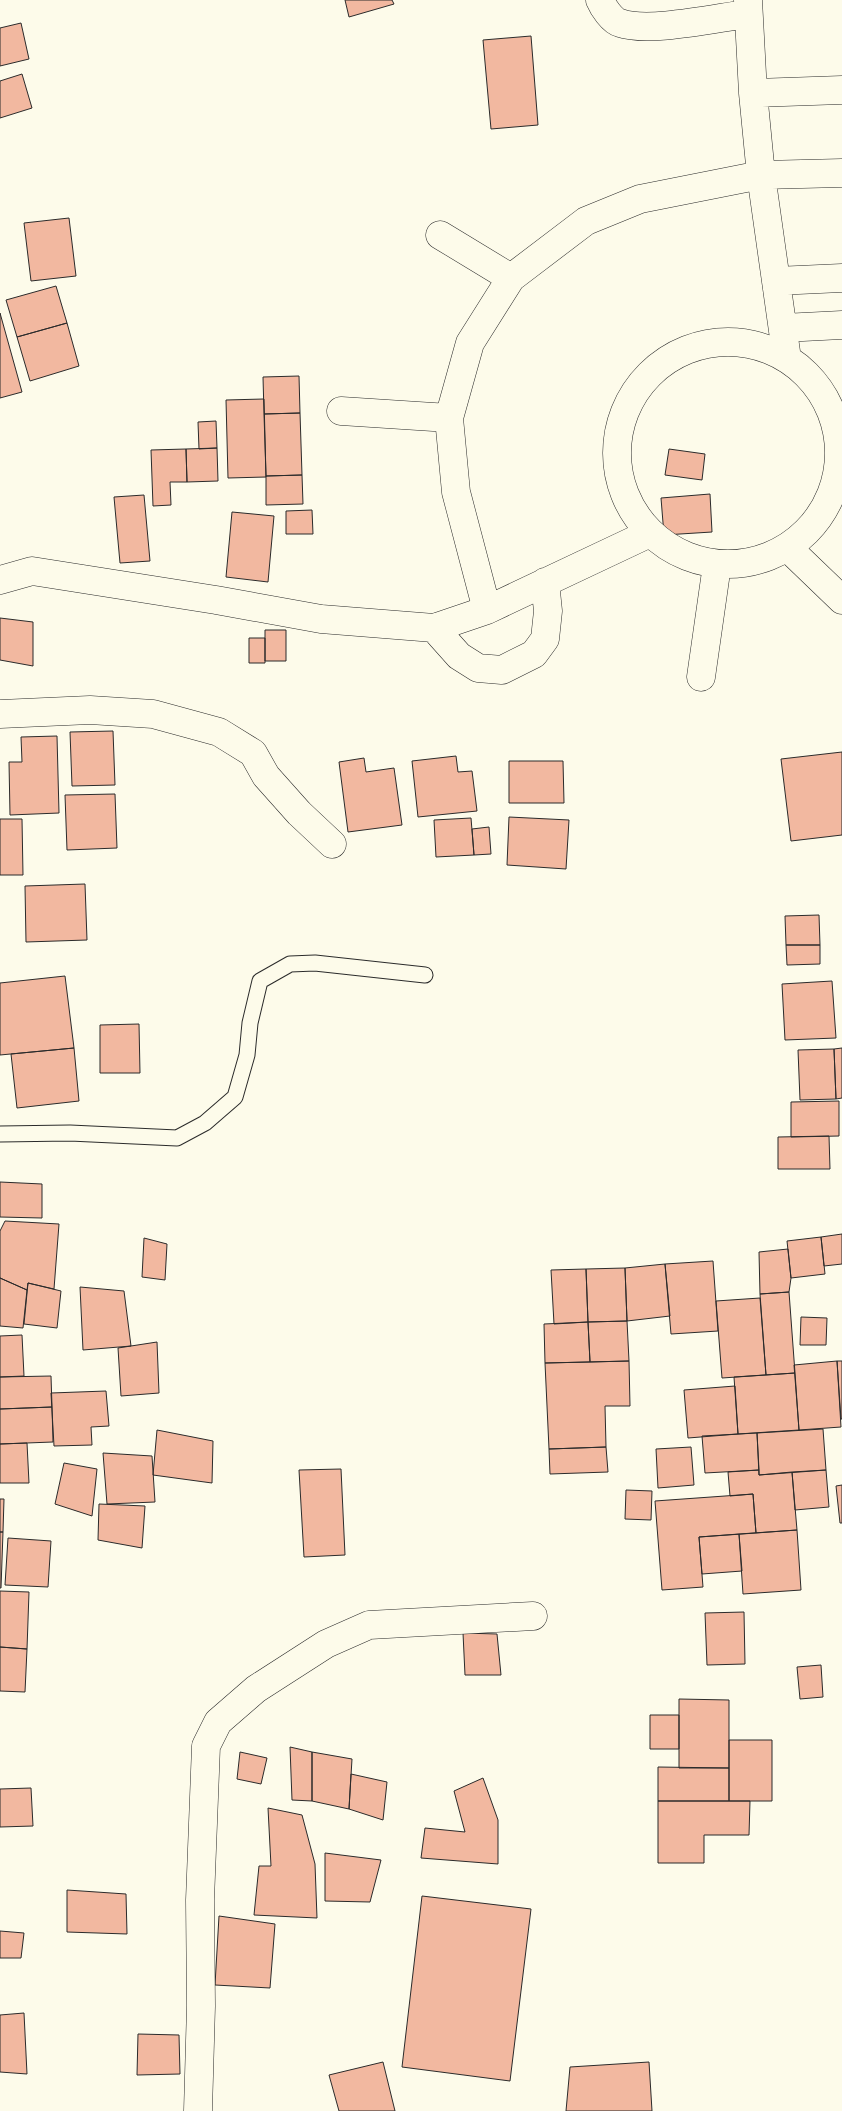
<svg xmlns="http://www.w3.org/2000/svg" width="842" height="2111" viewBox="0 0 842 2111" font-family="'Fira Sans Condensed',sans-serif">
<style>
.building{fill:#f2b8a0;stroke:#2b2b2b}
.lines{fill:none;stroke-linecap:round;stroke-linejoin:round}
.service-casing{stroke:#2b2b2b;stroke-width:17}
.minor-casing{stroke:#2b2b2b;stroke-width:29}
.service{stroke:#fdfbea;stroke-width:15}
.minor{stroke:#fdfbea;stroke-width:28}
</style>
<rect width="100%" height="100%" fill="#fdfbea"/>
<path class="building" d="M345,0h47l2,4 -45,13z
M21,23l8,36 -29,7v-38z
M531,36l7,89 -47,4 -8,-89z
M22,74l10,34 -32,10v-37z
M69,218l7,58 -45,5 -7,-58z
M56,286l11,37 -50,14 -11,-37z
M0,313l22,79 -22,6z
M67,323l12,43 -49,15 -13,-44z
M299,376l1,37 -36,1 -1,-37z
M264,399l2,78 -38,1 -2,-78z
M300,413l2,62 -36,1 -2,-62z
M216,421l1,27 -18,1 -1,-27z
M217,448l1,33 -31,1 -1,-33z
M186,449l1,33h-17l1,23 -18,1 -2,-56z
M669,449l36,5 -3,26 -37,-5z
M302,475l1,29 -37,1v-29z
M710,494l2,38 -48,3 -3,-37z
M144,495l6,66 -30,2 -6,-66z
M312,510l1,24h-27v-23z
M232,512l42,4 -6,66 -42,-5z
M0,618l33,4v44l-33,-6z
M265,630h21v31h-21z
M249,638h16v25h-16z
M113,731l2,54 -43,1 -2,-54z
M57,736l2,77 -49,2 -1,-53h13l-1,-25z
M842,752v83l-51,6 -10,-82z
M456,756l2,16 14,-1 5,40 -59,6 -6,-56z
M364,758l2,14 28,-4 8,57 -54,7 -9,-70z
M509,761h54l1,42h-55z
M115,794l2,54 -50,2 -2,-55z
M509,817l60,3 -3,49 -59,-4z
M471,818l3,37 -38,2 -2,-37z
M0,819h22l1,56h-23z
M489,827l2,27 -17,1 -2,-26z
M85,884l2,56 -61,2 -1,-56z
M819,915l1,30h-34l-1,-29z
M786,945h34v19l-33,1z
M65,976l9,72 -74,7v-72z
M832,981l4,57 -51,2 -3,-56z
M139,1024l1,49h-40v-48z
M74,1048l5,53 -62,7 -6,-54z
M842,1048v50l-6,1 -2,-50z
M834,1049l2,50 -36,1 -2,-50z
M839,1101v35l-48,1v-35z
M829,1136l1,33h-52v-32z
M0,1182l42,2v34l-42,-1z
M5,1221l54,3 -5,65 -26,-6 -1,7 -27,-12v-47z
M842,1234v30l-18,2 -3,-29z
M821,1237l4,37 -34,4 -4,-37z
M144,1238l23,6 -2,36 -23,-3z
M788,1249l3,29 -2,14 -29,2 -1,-42z
M713,1261l5,70 -47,3 -6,-70z
M665,1264l5,52 -43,5 -2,-53z
M625,1268l2,53 -39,1 -2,-53z
M586,1269l2,53 -34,2 -3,-54z
M0,1278l27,12 -4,38 -23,-2z
M28,1283l33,8 -4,37 -33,-4z
M80,1287l44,4 7,55 -48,4z
M789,1292l6,81 -29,2 -6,-81z
M760,1298l6,77 -44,3 -6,-77z
M801,1317l26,1 -1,27h-26z
M627,1321l2,40 -39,1 -2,-40z
M588,1322l2,40 -45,1 -1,-39z
M22,1335l2,41 -24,1v-41z
M157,1342l2,51 -38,3 -3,-48z
M629,1361l1,45h-25l1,41 -57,2 -4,-86z
M837,1361l4,66 -42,3 -5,-65z
M837,1361h5v58h-1z
M795,1373l4,57 -61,4 -4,-57z
M51,1376l1,31 -52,2v-32z
M735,1386l3,48 -50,4 -4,-48z
M106,1391l3,35 -18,1 1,18 -38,1 -3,-53z
M52,1407l1,35 -53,2v-35z
M823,1429l3,41 -67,5 -2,-42z
M157,1430l56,11 -1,42 -59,-8z
M757,1433l2,37 -54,3 -3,-37z
M27,1443l2,40h-29v-39z
M606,1447l2,25 -58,2 -1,-25z
M691,1447l3,38 -36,3 -2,-39z
M103,1453l49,3 3,46 -48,2z
M64,1463l33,6 -5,47 -37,-12z
M341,1469l4,86 -41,2 -5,-87z
M759,1470v5l33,-3 5,58 -41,3 -3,-39 -23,2 -2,-24z
M826,1470l3,37 -34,3 -3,-38z
M842,1485v38h-2l-4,-37z
M626,1490l26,1 -1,29 -26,-1z
M753,1494l3,39 -57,4 4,50 -41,3 -7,-89z
M0,1499h4l-1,33h-3z
M99,1504l46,2 -3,42 -44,-8z
M797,1530l4,60 -58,4 -4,-60z
M0,1532h3l-2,56h-1z
M739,1534l3,37 -40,3 -3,-37z
M8,1538l43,3 -3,46 -43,-2z
M0,1591l29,1 -2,57 -27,-2z
M744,1612l1,52 -38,1 -2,-52z
M463,1633l34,1 4,41h-36z
M0,1647l27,2 -2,43 -25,-1z
M821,1665l2,32 -23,2 -3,-32z
M679,1699l50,1v68h-50z
M650,1715h29v34h-29z
M729,1740h43v61h-43z
M290,1747l22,5v49l-20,-1z
M240,1752l27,6 -6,26 -24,-5z
M312,1752l40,7 -3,50 -37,-8z
M658,1767l71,1v33h-71z
M351,1774l36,8 -4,38 -34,-11z
M483,1778l15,42v44l-77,-6 4,-30 40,4 -11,-41z
M31,1788l2,38 -33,1v-38z
M658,1801h92l-1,34h-45v28h-46z
M268,1808l34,7 13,49 2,54 -63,-3 5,-49h12z
M325,1853l56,7 -11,42 -45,-1z
M67,1890l59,4 1,40 -60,-2z
M422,1896l109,13 -21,172 -108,-14z
M219,1916l56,8 -5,64 -55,-3z
M0,1931l24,2 -3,25h-21z
M24,2013l3,61 -27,-2v-57z
M138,2034l41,1 1,39 -43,1z
M383,2062l12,49h-56l-10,-36z
M649,2062l3,49h-86l4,-44z"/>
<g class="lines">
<defs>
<path id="service" d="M0,1134l70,-1 107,5 28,-15 30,-26 12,-42 3,-32 10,-42 30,-17 25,-1 110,12"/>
<path id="minor" d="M600,0c3,7 12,21 20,23 29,10 95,-5 127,-9
M748,0l5,93 8,82 26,184
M753,93l89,-3
M440,235l71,43
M776,281l66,-3
M783,328l59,-3
M617 453a111 111 0 1 1 222 0a111 111 0 1 1-222 0Z
M341,411l108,7
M788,548l54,52
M0,580l32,-9 184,29 105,19 113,9 53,-18 163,-77
M487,610l-31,-118 -7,-74 21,-75 41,-65 75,-57 54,-22 121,-24 81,-2
M434,628l25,28 19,12 24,2 32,-16 11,-15 3,-28 -3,-29
M701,677l16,-112
M0,714l90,-4 63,4 66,18 34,21 13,23 33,37 33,31
M198,2111l3,-105 -1,-106 6,-154 12,-24 38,-33 70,-45 43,-19 164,-9"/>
</defs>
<use href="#service" class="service-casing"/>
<use href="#minor" class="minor-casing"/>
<use href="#service" class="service"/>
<use href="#minor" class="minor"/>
</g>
</svg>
